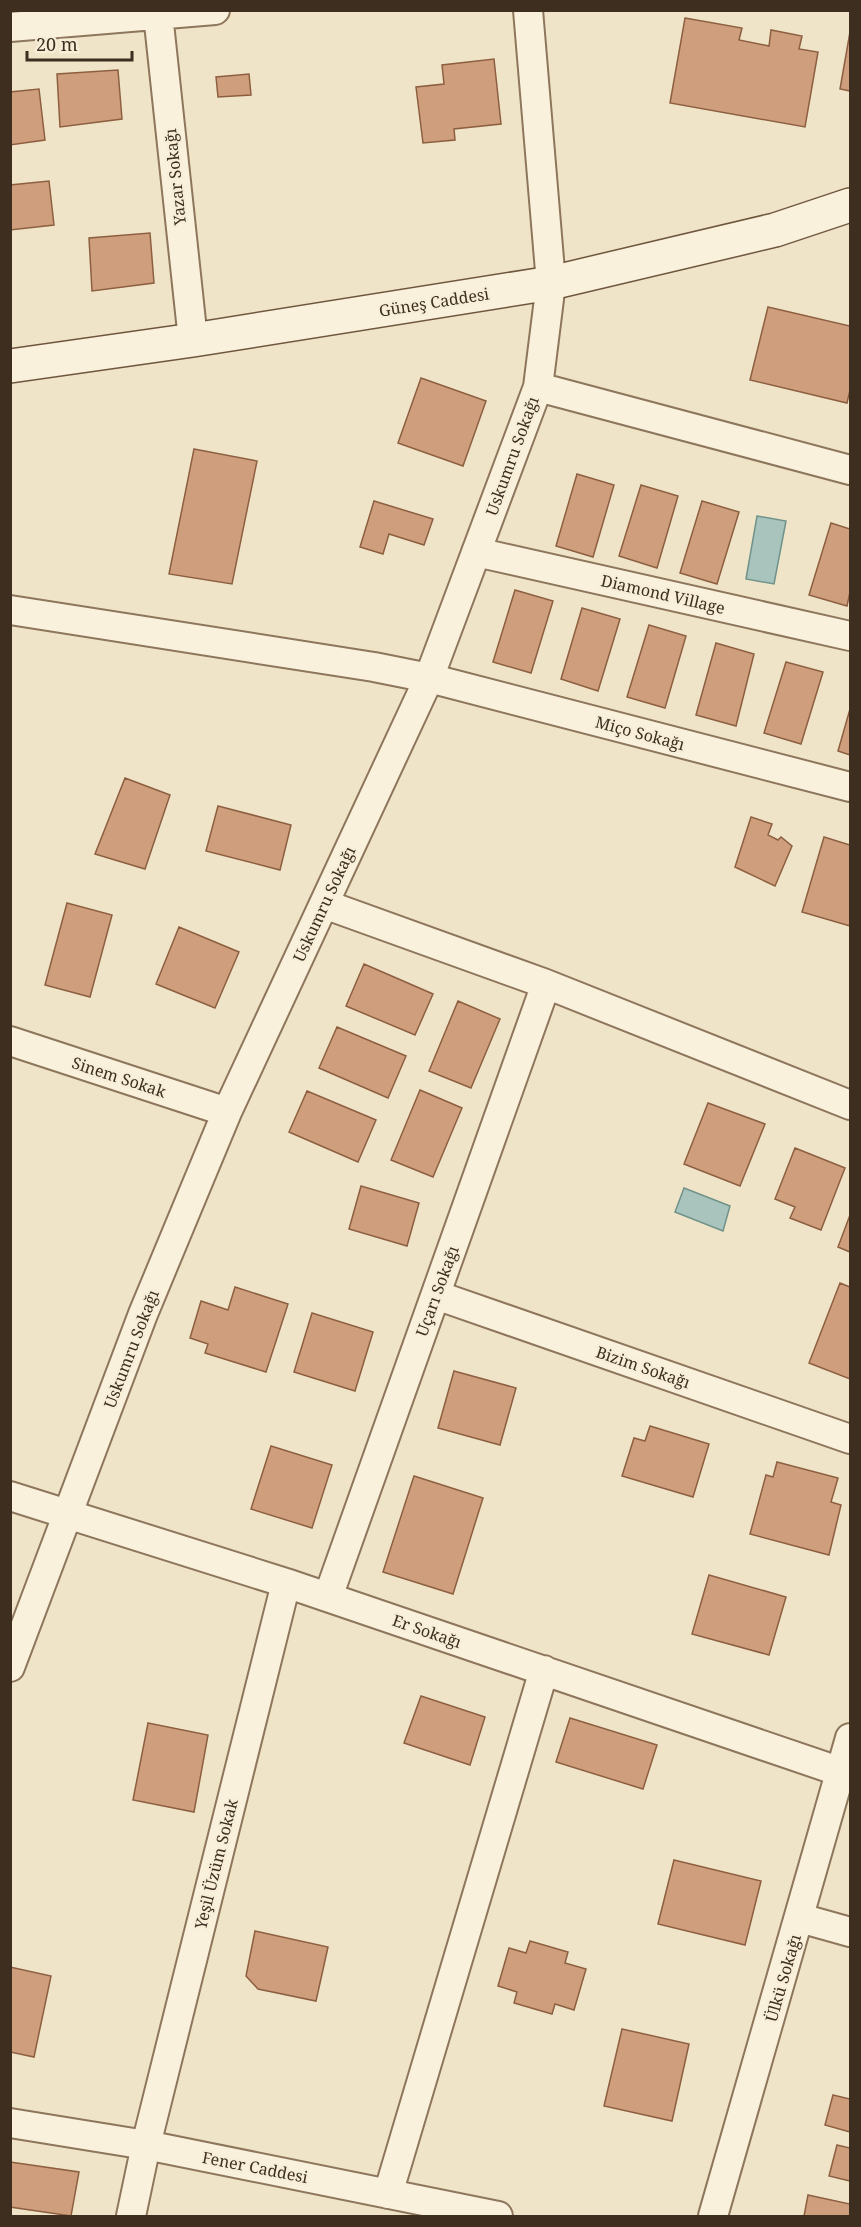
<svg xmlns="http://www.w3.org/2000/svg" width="861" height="2227" viewBox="0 0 861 2227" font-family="'Noto Serif',serif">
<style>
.water{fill:#a9c4bc;stroke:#6f938a;stroke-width:1.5}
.building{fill:#cf9f7d;stroke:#8d5f41;stroke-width:1.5}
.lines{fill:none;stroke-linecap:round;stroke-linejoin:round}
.minor-casing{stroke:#8d765c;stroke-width:32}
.secondary-casing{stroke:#6f573f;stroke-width:36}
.minor{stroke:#faf1dc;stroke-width:28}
.secondary{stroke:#faf1dc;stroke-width:33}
.labels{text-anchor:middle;stroke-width:4.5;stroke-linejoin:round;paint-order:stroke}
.street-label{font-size:16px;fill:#3d2e20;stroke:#f7eed8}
</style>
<rect width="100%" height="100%" fill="#f0e4c8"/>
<path class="water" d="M757,516l29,5 -12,63 -28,-5z
M684,1188l46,18 -7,25 -48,-19z"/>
<path class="building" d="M685,18l57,10 -3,12 30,6 2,-16 31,6 -3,13 19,3 -13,75 -135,-24z
M850,32v59l-10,-2z
M494,59l7,65 -47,5 1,11 -32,3 -7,-56 28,-3 -2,-19z
M118,70l4,49 -62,8 -3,-53z
M249,74l2,21 -33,2 -2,-20z
M39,89l6,51 -35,5v-53z
M49,181l5,44 -44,5v-45z
M150,233l4,50 -62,8 -3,-53z
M768,307l82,19v64l-3,13 -97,-23z
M421,378l65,23 -23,65 -65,-23z
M194,449l63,12 -25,123 -63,-10z
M577,474l37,11 -21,72 -37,-11z
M641,485l37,11 -21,72 -38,-12z
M374,501l59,18 -9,26 -35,-11 -6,20 -23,-7z
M702,501l37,11 -22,72 -37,-11z
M831,523l19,6v63l-3,14 -38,-11z
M515,590l38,11 -22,72 -38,-11z
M582,608l38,11 -22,72 -37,-12z
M649,625l37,11 -21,72 -38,-11z
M716,643l38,11 -18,72 -40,-11z
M786,662l37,10 -22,72 -37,-11z
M850,709v46l-12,-4z
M125,778l45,17 -25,74 -50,-15z
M218,806l73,19 -11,45 -74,-19z
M751,817l21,7 -4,11 10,5 3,-3 11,9 -17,40 -40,-19z
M824,837l26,8v81l-48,-14z
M67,903l45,12 -22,82 -45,-12z
M179,927l60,25 -24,56 -59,-24z
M364,964l69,30 -18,41 -69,-29z
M458,1001l42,18 -29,69 -42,-17z
M337,1027l69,29 -18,42 -69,-30z
M420,1090l42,18 -29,69 -42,-17z
M307,1091l69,29 -18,42 -69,-30z
M708,1103l57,21 -25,62 -56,-22z
M795,1148l50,20 -24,62 -31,-12 5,-11 -20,-8z
M361,1186l58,17 -12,43 -58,-17z
M850,1215v37l-12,-5z
M840,1283l10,4v92l-41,-16z
M235,1287l53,17 -22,68 -61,-19 3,-9 -18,-6 11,-37 27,9z
M312,1313l61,19 -18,59 -61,-19z
M454,1371l62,17 -16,57 -62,-17z
M650,1426l59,18 -16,53 -71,-21 12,-38 11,3z
M271,1446l61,19 -20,63 -61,-19z
M777,1462l61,16 -7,24 10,3 -12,50 -79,-21 16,-59 7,2z
M414,1476l69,22 -30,96 -70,-22z
M709,1575l77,22 -17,58 -77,-21z
M421,1696l64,21 -15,48 -66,-22z
M570,1718l87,27 -14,44 -87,-27z
M148,1723l60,12 -14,77 -61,-12z
M674,1860l87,21 -16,64 -87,-21z
M255,1931l73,16 -12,54 -58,-12 -12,-13z
M530,1941l38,11 -3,11 21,6 -12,41 -19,-6 -3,10 -38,-11 3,-11 -19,-6 11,-38 17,5z
M10,1967l41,9 -17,81 -24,-5z
M622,2029l67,15 -17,77 -68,-15z
M833,2095l17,4v33l-25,-7z
M837,2145l13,3v33l-21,-5z
M10,2162l69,10 -8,44 -61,-9z
M808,2195l42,9v12h-46z"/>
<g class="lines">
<defs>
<path id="minor" d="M158,14l35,326
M10,27l205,-17
M538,387l312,83
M476,552l374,84
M10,610l364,57 55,11 421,109
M324,904l222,80 304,121
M10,1041l217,71
M436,1295l414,144
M10,1496l276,87 564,192
M328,1597l218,-613
M10,1667l133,-353 84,-202 202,-434 109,-291 13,-104 -23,-273
M800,1918l50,14
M10,2123l136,22 352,71
M388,2194l156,-524
M131,2216l15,-71 140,-562
M713,2216l137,-478"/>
<path id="secondary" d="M10,366l183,-26 358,-57 224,-53 75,-25"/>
</defs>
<use href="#minor" class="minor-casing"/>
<use href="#secondary" class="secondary-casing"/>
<use href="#minor" class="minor"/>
<use href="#secondary" class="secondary"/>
</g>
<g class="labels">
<g class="street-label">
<text transform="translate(175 177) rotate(-96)" y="6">Yazar Sokağı</text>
<text transform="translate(434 302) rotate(-9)" y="6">Güneş Caddesi</text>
<text transform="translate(512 456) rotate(-70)" y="6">Uskumru Sokağı</text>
<text transform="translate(663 594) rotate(13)" y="6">Diamond Village</text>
<text transform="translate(640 733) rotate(15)" y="6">Miço Sokağı</text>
<text transform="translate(324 904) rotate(-65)" y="6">Uskumru Sokağı</text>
<text transform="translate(119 1077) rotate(18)" y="6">Sinem Sokak</text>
<text transform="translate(437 1291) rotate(-70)" y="6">Uçarı Sokağı</text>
<text transform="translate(131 1349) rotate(-69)" y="6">Uskumru Sokağı</text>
<text transform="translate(643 1367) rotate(19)" y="6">Bizim Sokağı</text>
<text transform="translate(427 1631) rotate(19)" y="6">Er Sokağı</text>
<text transform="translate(216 1864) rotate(-76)" y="6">Yeşil Üzüm Sokak</text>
<text transform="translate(783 1978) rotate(-74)" y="6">Ülkü Sokağı</text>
<text transform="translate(255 2167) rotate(11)" y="6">Fener Caddesi</text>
</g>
</g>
<rect width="861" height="2227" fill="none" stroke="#3d2e20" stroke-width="24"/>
<path d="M27 51v9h105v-9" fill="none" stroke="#3d2e20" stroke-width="3"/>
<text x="36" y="51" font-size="18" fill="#3d2e20" stroke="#f7eed8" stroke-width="4.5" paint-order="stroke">20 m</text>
</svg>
